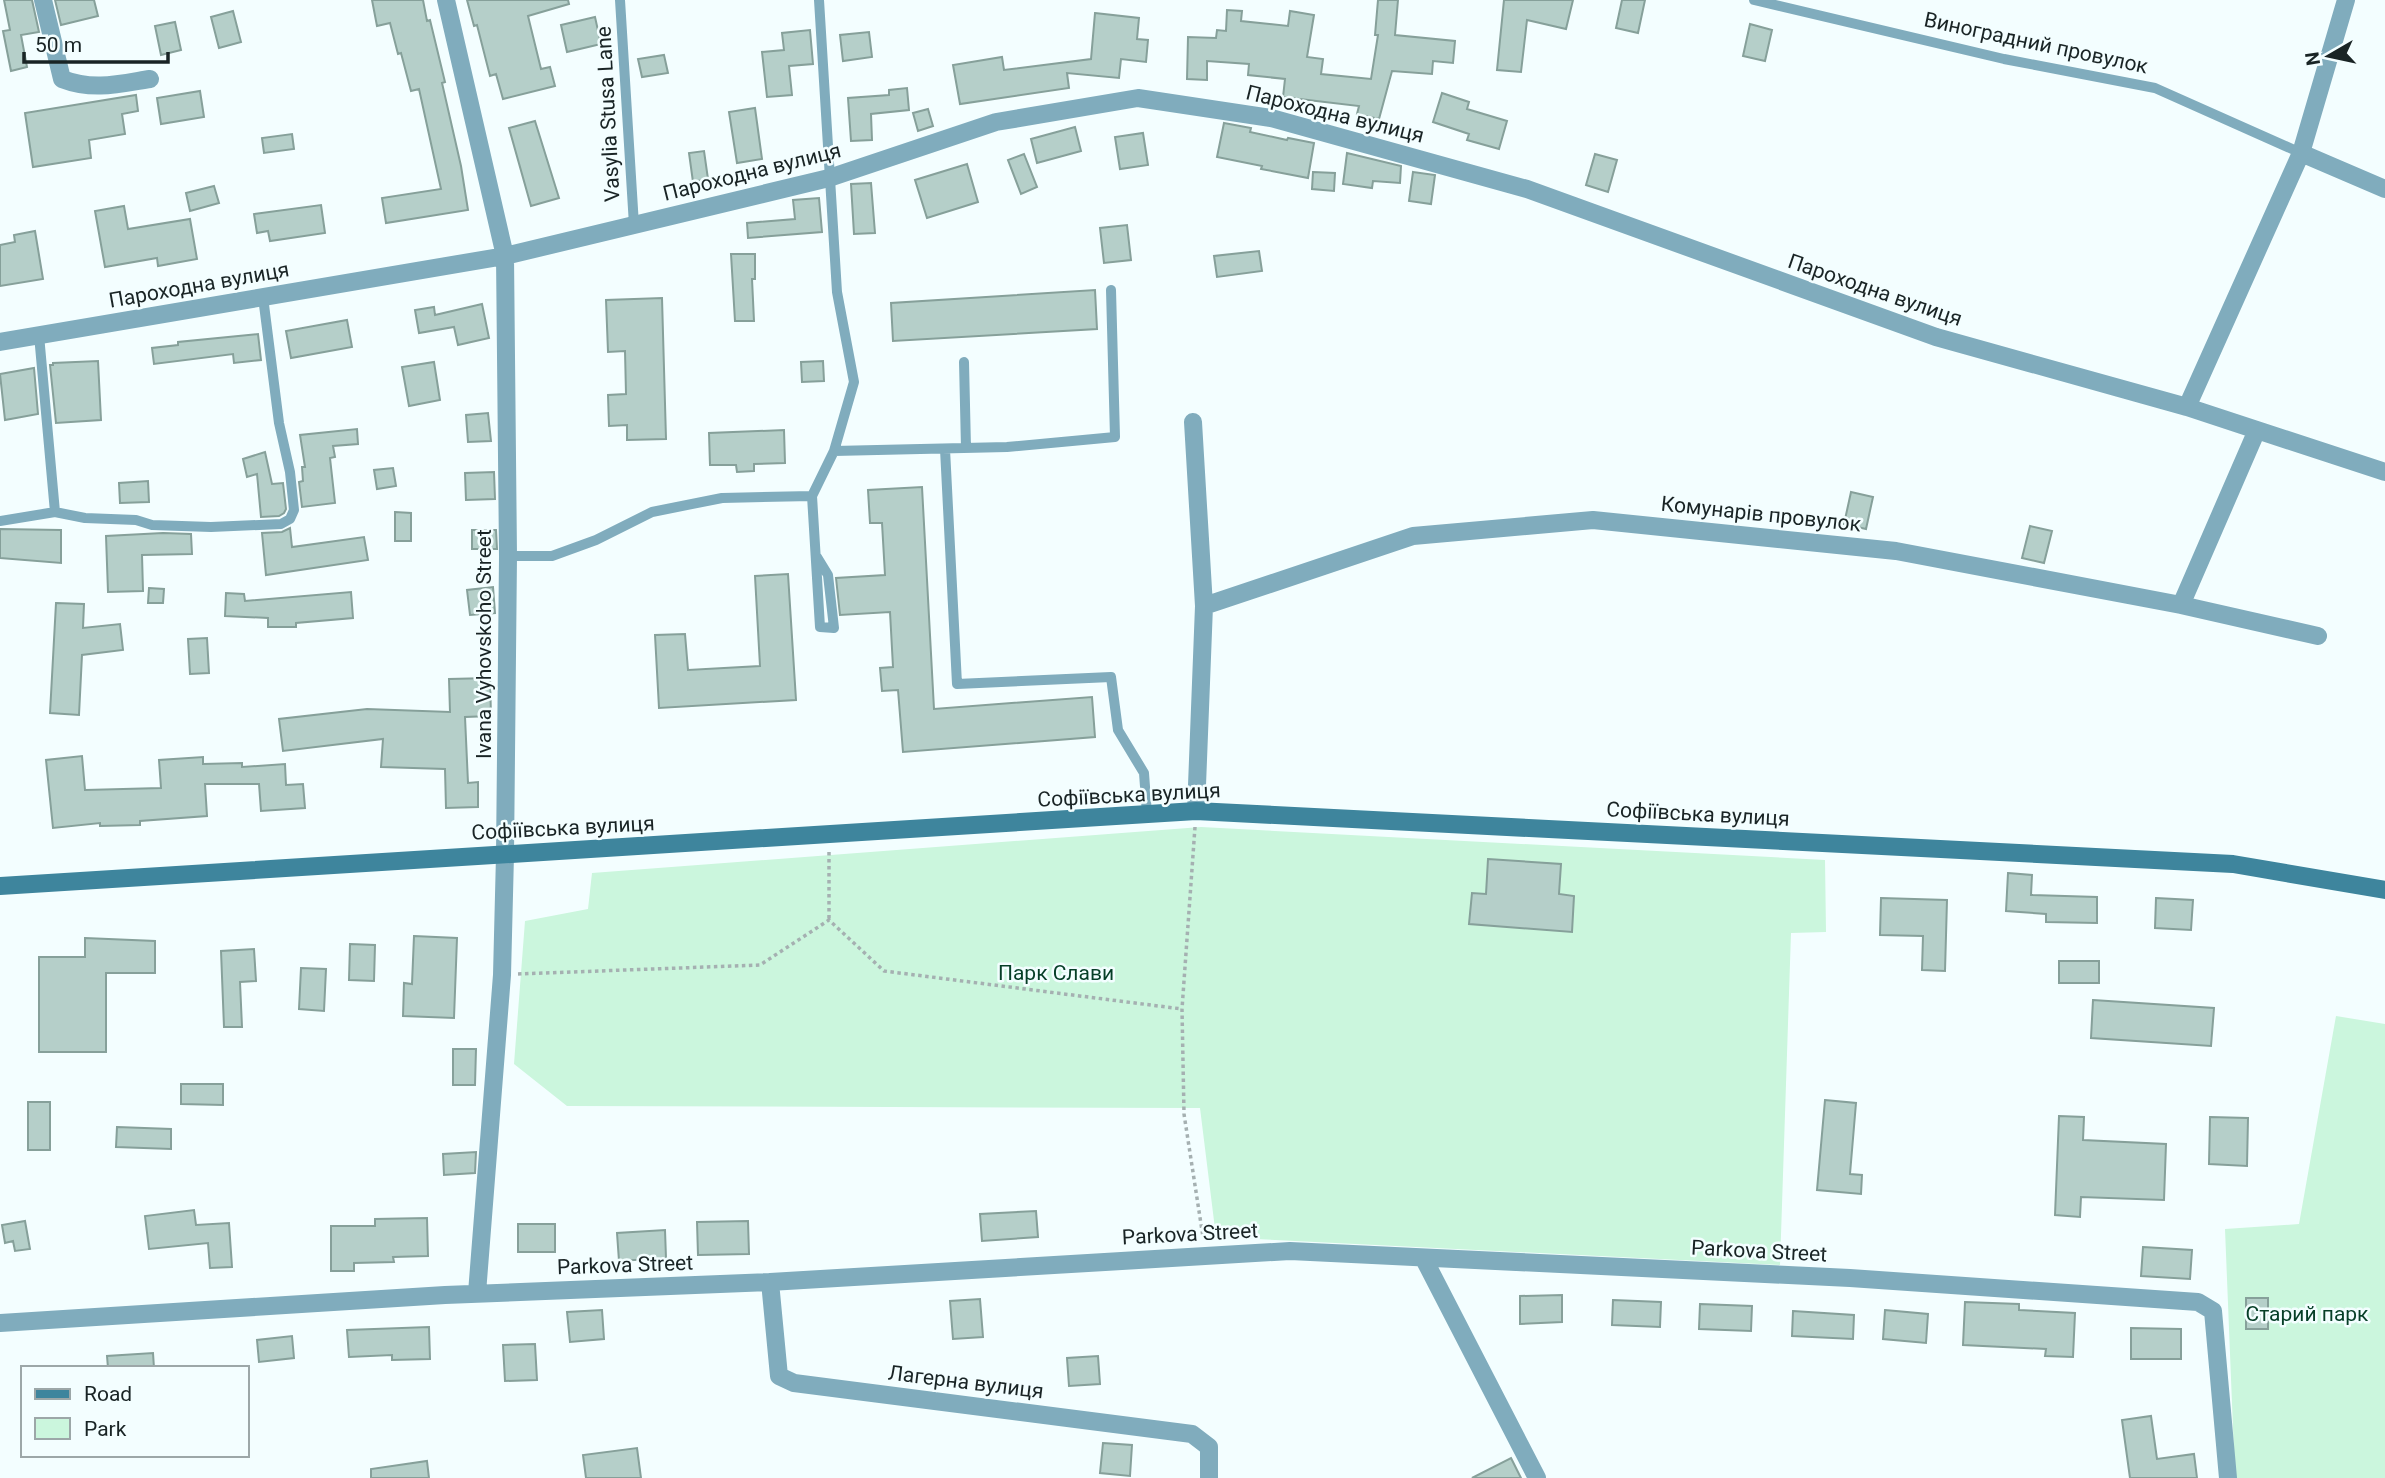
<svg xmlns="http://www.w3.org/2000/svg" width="2385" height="1478" viewBox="0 0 2385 1478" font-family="Roboto,sans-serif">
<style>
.green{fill:#cbf6dd}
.building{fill:#b5cfc9;stroke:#86a09a;stroke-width:2}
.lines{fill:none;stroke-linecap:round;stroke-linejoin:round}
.path{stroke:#a5b0b1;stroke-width:3.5;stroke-dasharray:3.5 3.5;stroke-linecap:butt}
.lane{stroke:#80acbd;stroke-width:10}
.street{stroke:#80acbd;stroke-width:18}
.secondary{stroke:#3e859d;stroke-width:18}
.labels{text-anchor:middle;stroke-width:5;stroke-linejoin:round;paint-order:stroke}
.street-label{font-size:21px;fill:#192425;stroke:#f3feff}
.park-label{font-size:21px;fill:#063f27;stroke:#f3feff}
</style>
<rect width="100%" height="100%" fill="#f3feff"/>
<path class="green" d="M1201,827l624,33 1,72 -35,1 -11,332 -564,-28 -16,-129 -633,-2 -53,-42 11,-143 63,-12 4,-36z
M2336,1016l49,8v454h-150l-10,-249 74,-5z"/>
<path class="building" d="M4,0h28l7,32 -18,3 6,32 -16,4 -8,-40 7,-1z
M55,0h39l4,16 -37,9z
M372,0h51l4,21 3,-1 15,62 -3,1 19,83 7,44 -82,13 -4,-25 59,-9 -22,-100 -8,2 -10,-38 -3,1 -8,-31 -13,3z
M467,0h101l1,4 -41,12 13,53 9,-2 5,19 -52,13 -7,-25 -6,2 -13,-51 -3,1z
M1378,0h20l-3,35 60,6 -2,22 -20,-2 -1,13 -40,-3 -13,48 -22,-5 2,-8 -76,-9 2,-18 -37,-4 1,-11 -42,-3v19l-20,-1 1,-42 28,1 1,-8 9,1 1,-21 15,1 -1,10 47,5 2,-15 24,4 -7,42 16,2 -2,15 50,5 7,-44h-3z
M1504,0h69l-7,29 -39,-9 -6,52 -24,-2z
M1622,0h23l-7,33 -22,-5z
M233,11l8,31 -22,6 -8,-31z
M1095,13l44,5 -2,21 11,1 -2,22 -25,-3 -2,19 -52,-5 2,15 -109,16 -7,-39 49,-8 2,13 87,-11z
M595,17l6,27 -34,8 -6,-27z
M175,22l6,28 -20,5 -6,-29z
M1750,24l22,6 -7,31 -22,-5z
M810,30l3,34 -24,2 3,29 -25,2 -5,-45 22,-2 -2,-17z
M869,32l3,25 -29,4 -3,-26z
M664,55l4,18 -26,4 -4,-18z
M907,88l2,22 -38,4 1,26 -21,1 -3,-43 41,-3v-5z
M200,91l4,26 -43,7 -4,-26z
M1442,93l27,9 -2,7 40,12 -8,28 -32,-9 2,-6 -36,-12z
M136,95l2,16 -16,3 3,20 -36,6 2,18 -58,9 -8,-54z
M755,108l7,51 -25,4 -8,-51z
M928,109l5,17 -15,5 -5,-18z
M535,121l24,77 -28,8 -22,-78z
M1224,123l27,5 -1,4 37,8 1,-2 26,5 -6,35 -47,-9 1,-3 -45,-9z
M1075,127l6,24 -44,12 -6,-24z
M1143,133l5,32 -28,4 -5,-32z
M292,134l2,15 -30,4 -2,-15z
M704,151l4,28 -15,3 -4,-29z
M1347,153l54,13 -1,17 -27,-2 -1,7 -29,-4z
M1024,154l13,33 -16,7 -13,-34z
M1595,154l22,6 -9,32 -22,-7z
M967,164l11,38 -51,16 -12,-38z
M1313,172l22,1 -1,18 -22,-2z
M1413,172l22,3 -4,29 -22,-3z
M871,183l4,50 -21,1 -3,-50z
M214,186l5,17 -29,8 -4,-18z
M819,198l3,34 -74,6 -1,-15 48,-4 -2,-19z
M321,205l4,28 -55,8 -2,-10 -11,2 -3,-19z
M124,206l4,23 62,-10 7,40 -39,7 -1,-8 -52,9 -10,-56z
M1127,225l4,35 -27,3 -4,-35z
M35,231l8,48 -43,7v-41l15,-3 -1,-7z
M1259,251l3,20 -45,6 -3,-21z
M731,254h24v25h-3l2,42h-19z
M1095,290l2,39 -204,12 -2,-38z
M662,298l4,141 -39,1v-15l-18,1 -1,-31 18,-1 -1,-43 -17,1 -2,-52z
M482,304l7,34 -31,7 -4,-18 -35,6 -4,-23 19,-3 1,8z
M347,320l5,27 -61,11 -5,-27z
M258,334l3,26 -27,3 -1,-9 -79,10 -2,-16 26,-3v-3z
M98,361l3,59 -45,3 -6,-58h3v-2z
M823,361l1,20 -22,1 -1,-20z
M434,362l6,38 -31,6 -7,-39z
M34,368l4,46 -33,6 -5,-46z
M488,413l3,28 -23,1 -2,-27z
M357,429l1,15 -25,2 2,11 -5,1 5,45 -33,4 -3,-25 4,-1 -1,-14h3l-5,-32z
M784,430l1,33 -31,1v7l-17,1 -1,-7h-26l-1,-32z
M265,452l7,32 11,-1 3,26 -2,4 -5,3 -18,1 -4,-43 -10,3 -4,-18z
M393,468l3,18 -19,3 -3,-19z
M494,472l1,27 -29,1 -1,-27z
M148,481l1,21 -29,1 -1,-20z
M922,487l12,222 158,-12 3,40 -192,15 -5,-62 -16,1 -2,-23 13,-1 -3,-55 -50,3 -4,-37 49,-3 -3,-52h-12l-2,-33z
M1851,492l22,5 -7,32 -22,-5z
M395,512l16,1v28h-16z
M2030,526l22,5 -8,32 -22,-5z
M290,528l2,19 72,-10 4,23 -102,15 -4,-42 20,-1z
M0,529l61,1v33l-61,-5z
M472,530h24l1,19h-25z
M163,533l28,1 1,20 -50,1 1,36 -35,1 -2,-56z
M788,574l8,126 -137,8 -4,-73 30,-1 3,36 72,-4 -5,-90z
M493,587l2,26 -25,2 -3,-25z
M149,588l15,1 -1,14h-15z
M351,592l2,26 -57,5v4h-28v-9l-43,-2 1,-23 18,1 1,7z
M56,603l28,1 -1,24 37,-4 3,26 -41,5 -3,60 -29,-2z
M207,638l2,35 -19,1 -2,-35z
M490,678l1,38 -26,1 3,66 10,-1v25l-32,1 -1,-39 -64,-2 2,-28 -100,12 -4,-32 88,-10 83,3 -1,-33z
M82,756l3,34 76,-2 -2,-28 44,-3v7l39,-1v4l43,-3 1,21 17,-1 2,24 -44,3 -2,-27h-54l2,32 -67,5v4l-40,1v-3l-47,5 -7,-68z
M1488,859l73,5 -2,30 15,2 -2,36 -103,-8 3,-31 14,1z
M2008,873l24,2 -1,20 66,2v26l-51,-1v-8l-40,-3z
M1881,898l66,2 -2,71 -23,-1 1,-34 -43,-1z
M2156,898l37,2 -2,30 -36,-2z
M414,936l43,2 -3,80 -51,-2 1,-33 8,1z
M85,938l70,3v32h-49v79h-67v-95h46z
M350,944l25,1 -1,36 -25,-1z
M254,949l2,32 -16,1 2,45h-18l-3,-76z
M2059,961h40v22h-40z
M301,968l25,1 -2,42 -25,-2z
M2093,1000l121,8 -3,38 -120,-8z
M453,1049h23l-1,36h-22z
M181,1084h42v21l-42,-1z
M1825,1100l31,3 -6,71 12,1 -1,19 -44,-4z
M28,1102h22v48h-22z
M2059,1116l25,1 -1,23 83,4 -2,56 -83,-3 -1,20 -25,-2z
M2210,1117l38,1 -1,48 -38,-2z
M117,1127l54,2v20l-55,-2z
M476,1152l-1,21 -31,2 -1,-21z
M194,1210l2,15 33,-2 3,44 -22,1 -2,-25 -59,6 -4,-33z
M1036,1211l2,26 -56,4 -2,-27z
M427,1218l1,38 -35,1 1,5 -40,1v8h-23v-45h44v-7z
M25,1221l5,28 -15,2 -2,-10 -8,2 -3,-18z
M748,1221l1,33 -51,1 -1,-33z
M518,1224h37v28h-37z
M665,1230l1,28 -47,3 -2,-28z
M2143,1247l49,3 -2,29 -49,-3z
M1562,1295v27l-42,2v-28z
M2246,1298h22v31h-22z
M980,1299l3,38 -30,2 -3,-38z
M1613,1300l48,2 -1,25 -48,-2z
M1965,1302l54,2v6l56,3 -2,44 -28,-1 1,-7 -83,-4z
M1700,1304l52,2 -1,25 -52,-2z
M602,1310l2,29 -34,3 -3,-30z
M1885,1310l43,4 -2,29 -43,-4z
M1793,1311l61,4 -1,24 -61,-3z
M429,1327l1,32 -38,1v-5l-43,2 -2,-27z
M2131,1328l50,1v30h-50z
M292,1336l2,22 -35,4 -2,-22z
M535,1344l2,36 -32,1 -2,-36z
M153,1353l1,15h-46l-1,-12z
M1098,1356l2,28 -31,2 -2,-28z
M2151,1416l6,43 37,-5 3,24h-67l-8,-58z
M1103,1443l29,2 -2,31 -30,-3z
M637,1448l4,30h-55l-3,-23z
M1511,1458l10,20h-49z
M427,1461l2,17h-58v-9z"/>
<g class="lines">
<path class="path" d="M1195,827l-13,182 2,105 19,123
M829,852v68
M518,974l242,-9 69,-45 55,51 298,38"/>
<path class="lane" d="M620,0l14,225
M1754,0l250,59 151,29 146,65
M39,335l16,177
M964,362l2,86
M945,449l12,235 154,-7 7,53 26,43 3,41
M834,451l173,-4 108,-10 -4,-147
M812,496l8,131 14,1 -6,-53 -11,-18
M0,521l55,-9 30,6 51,2 16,5 59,2 70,-3 9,-5 4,-9 -4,-38 -11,-49 -16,-126
M508,556h44l44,-16 56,-28 70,-14 90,-2 22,-45 20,-69 -17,-90 -18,-292"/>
<path class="street" d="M43,0l19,79c31,12 57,5 88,0
M446,0l59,256 3,300 -3,299 -3,120 -25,318
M2301,153l84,36
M0,342l505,-86 324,-78 167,-56 142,-24 133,20 256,71 409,148 251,70 198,65
M2187,407l114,-254 45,-153
M1193,422l11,184 -8,205
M2181,605l76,-175
M1204,606l209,-70 180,-16 303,31 285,54 137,31
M1424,1259l113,219
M770,1282l9,94 15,7 398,51 17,13v31
M0,1323l445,-28 325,-13 520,-31 560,27 348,24 15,9 15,167"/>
<path class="secondary" d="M0,886l1196,-75 1037,53 152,26"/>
</g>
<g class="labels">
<g class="street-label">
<text transform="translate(2036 43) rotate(12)" y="7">Виноградний провулок</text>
<text transform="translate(608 114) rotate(-93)" y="7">Vasylia Stusa Lane</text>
<text transform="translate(1335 114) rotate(14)" y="7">Пароходна вулиця</text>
<text transform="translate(752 172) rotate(-14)" y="7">Пароходна вулиця</text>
<text transform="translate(199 285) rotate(-10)" y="7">Пароходна вулиця</text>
<text transform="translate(1875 290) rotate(19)" y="7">Пароходна вулиця</text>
<text transform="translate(1761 514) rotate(6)" y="7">Комунарів провулок</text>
<text transform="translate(484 644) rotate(-90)" y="7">Ivana Vyhovskoho Street</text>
<text transform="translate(1129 795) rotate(-3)" y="7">Софіївська вулиця</text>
<text transform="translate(1698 814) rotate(3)" y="7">Софіївська вулиця</text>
<text transform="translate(563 828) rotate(-3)" y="7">Софіївська вулиця</text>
<text transform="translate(1190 1234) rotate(-3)" y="7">Parkova Street</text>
<text transform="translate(1759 1251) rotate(3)" y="7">Parkova Street</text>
<text transform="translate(625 1265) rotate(-2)" y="7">Parkova Street</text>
<text transform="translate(966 1382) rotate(7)" y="7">Лагерна вулиця</text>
</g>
<g class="park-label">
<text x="1056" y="980">Парк Слави</text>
<text x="2307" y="1321">Старий парк</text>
</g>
</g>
<rect x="21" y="1366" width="228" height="91" fill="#f3feff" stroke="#9ca7a8" stroke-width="2"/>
<rect x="35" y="1389" width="35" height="10" fill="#3e859d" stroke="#9ca7a8" stroke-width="2"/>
<text x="84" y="1401" font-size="21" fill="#192425">Road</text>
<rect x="35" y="1418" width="35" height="21" fill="#cbf6dd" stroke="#9ca7a8" stroke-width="2"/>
<text x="84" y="1436" font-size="21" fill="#192425">Park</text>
<g transform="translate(2329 56) rotate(261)" stroke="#f3feff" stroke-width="5" paint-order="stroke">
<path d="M0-5L12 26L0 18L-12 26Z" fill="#192425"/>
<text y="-10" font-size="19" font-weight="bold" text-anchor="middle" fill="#192425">N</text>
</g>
<path d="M24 52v10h144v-10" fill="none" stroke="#192425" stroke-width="3.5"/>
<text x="35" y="52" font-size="21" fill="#192425" stroke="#f3feff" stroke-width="5" paint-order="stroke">50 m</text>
</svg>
